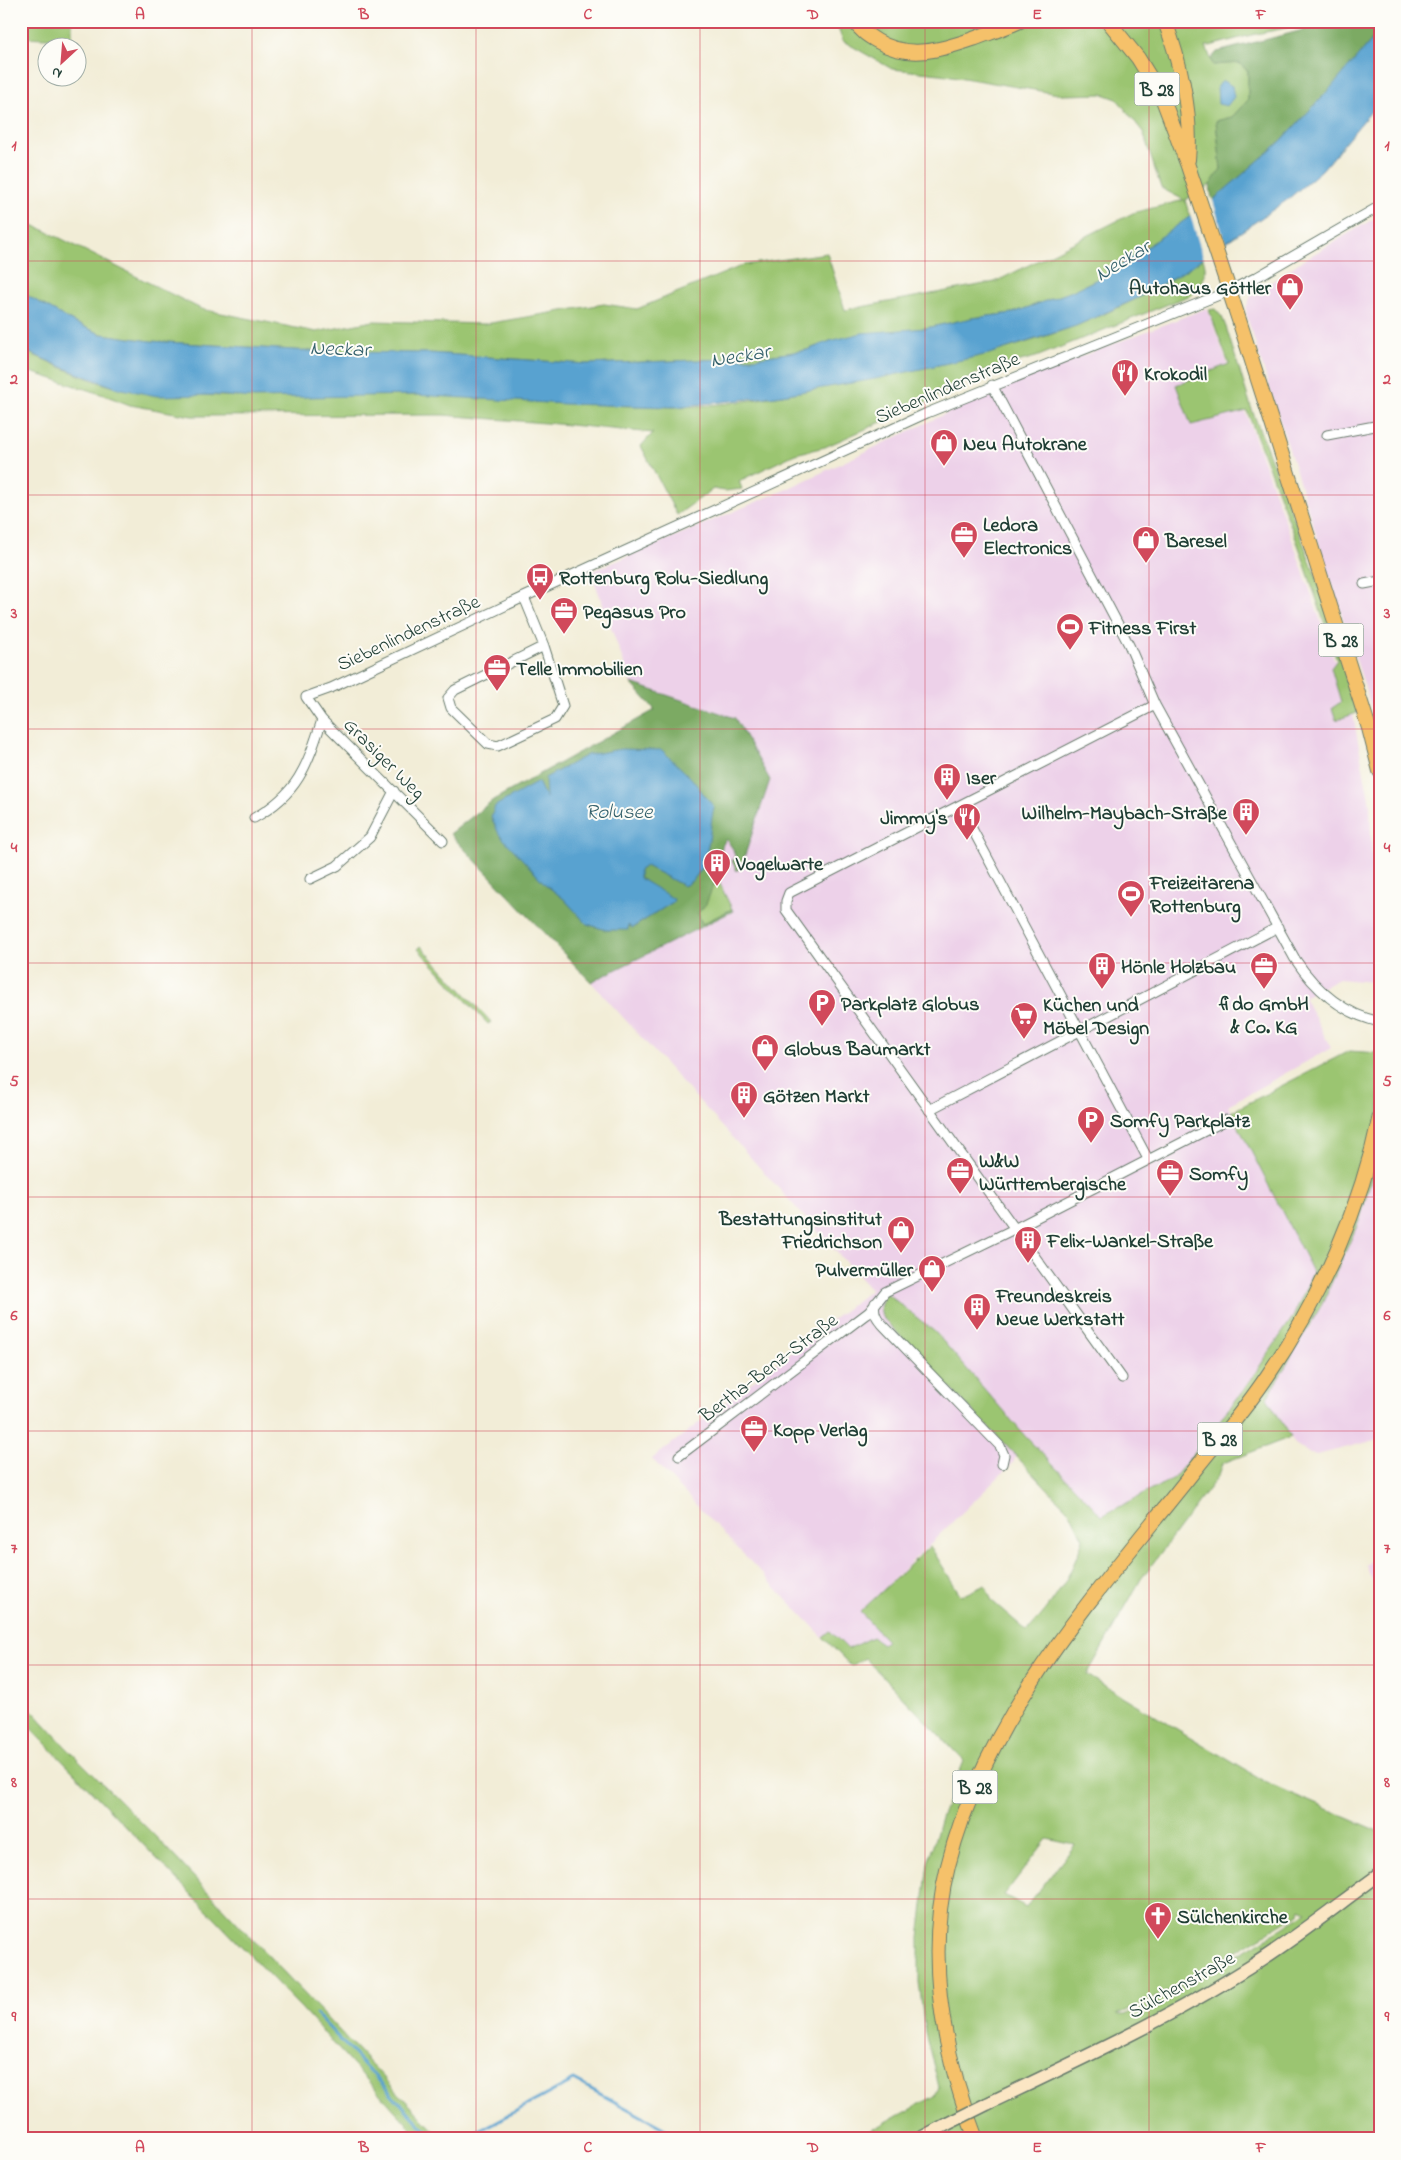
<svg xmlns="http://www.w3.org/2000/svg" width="1401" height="2160" viewBox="0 0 1401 2160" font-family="'Indie Flower',sans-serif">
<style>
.built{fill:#edd1e9}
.green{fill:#9bc571;stroke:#5d8152;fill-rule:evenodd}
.forest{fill:#7caa63;stroke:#4e744c;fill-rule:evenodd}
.water{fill:#59a2d0;stroke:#3c7082}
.pier{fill:#f2edd7}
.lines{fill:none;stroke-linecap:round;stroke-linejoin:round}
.stream{stroke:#59a2d0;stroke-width:3}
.minor-casing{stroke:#697b6d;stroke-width:11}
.secondary-casing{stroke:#697b6d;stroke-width:15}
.primary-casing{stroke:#697b6d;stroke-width:16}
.minor{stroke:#fff;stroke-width:9}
.secondary{stroke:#fbe6c4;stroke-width:12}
.primary{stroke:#f5c16b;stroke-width:14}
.secondary-bridge-casing{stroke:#697b6d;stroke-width:15;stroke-linecap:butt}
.secondary-bridge{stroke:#fbe6c4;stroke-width:12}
.grid{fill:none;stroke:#d1495b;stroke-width:1;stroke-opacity:0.55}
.labels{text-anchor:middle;stroke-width:4;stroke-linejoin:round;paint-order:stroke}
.shield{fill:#fdfcf7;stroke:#62766e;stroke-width:1}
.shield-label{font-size:19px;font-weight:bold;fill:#1f3d34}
.poi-label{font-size:20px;font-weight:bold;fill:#1f3d34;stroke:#fdfcf7;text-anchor:start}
.street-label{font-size:20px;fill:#1f3d34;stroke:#fdfcf7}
.water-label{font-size:21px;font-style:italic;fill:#33606b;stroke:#fdfcf7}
.neatline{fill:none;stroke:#d1495b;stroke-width:2}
.grid-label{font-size:16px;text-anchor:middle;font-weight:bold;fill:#d1495b}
</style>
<rect width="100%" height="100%" fill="#fdfcf7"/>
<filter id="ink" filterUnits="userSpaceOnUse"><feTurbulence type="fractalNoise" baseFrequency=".02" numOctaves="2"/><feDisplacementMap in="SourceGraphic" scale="10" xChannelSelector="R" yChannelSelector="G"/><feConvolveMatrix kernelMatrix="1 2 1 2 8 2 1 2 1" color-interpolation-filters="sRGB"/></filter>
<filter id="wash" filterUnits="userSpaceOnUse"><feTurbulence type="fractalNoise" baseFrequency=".0096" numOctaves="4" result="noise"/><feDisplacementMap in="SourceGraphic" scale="20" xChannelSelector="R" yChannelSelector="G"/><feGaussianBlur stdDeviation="1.12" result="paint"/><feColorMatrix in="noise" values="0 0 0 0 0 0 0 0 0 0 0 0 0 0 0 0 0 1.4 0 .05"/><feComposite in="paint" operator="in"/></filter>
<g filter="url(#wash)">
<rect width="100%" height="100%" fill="#f2edd7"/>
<path class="built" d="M1380,215v520l-133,-418 -1,-9 5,-12 49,-34z
M1207,308l87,237 58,165 18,94 4,113 -2,65 -33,-3 -35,18 27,51 -103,57 85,167 -20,45 -50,74 -69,87 -72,38 -77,-79 -12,26 -153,149 28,28 -6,4 -10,-7 -24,12 -18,-18 -7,6 -171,-178 219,-169 -280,-308 142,-71 -15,-31 4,-34 4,-8 7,11 4,22 -2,-153 -104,-35 -40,-111 196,-83 217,-103z
M1380,1148v291l-63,16 -7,-1 -15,-10 -28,-46 55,-94 38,-85z
M1380,1549v49l-14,-32z"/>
<path class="green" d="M21,21h51v18l-51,-2z
M835,21h485l-69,14 -41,11h-4l7,19 26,-2 9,8v29l-16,17 -16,4 5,48 -11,16 -25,15 5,17 -82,57 -38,18 -57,21 -41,5 -46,10 -96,13 -23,9 -53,8 -168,6 -156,-11 -104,-1 -175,-11 -49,-7 -27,-11 -54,-31v-72l25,11 155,78 115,23 57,-11 112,3 119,-20 33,5 107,-44 83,-12 18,57 150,-28 138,-69 51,-13 -23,-12 -18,-56 -26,-33 -14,-5 -39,1 -124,-21 -48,-5 -49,-28z
M1203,258c6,17 -1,25 -12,37l-155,62 -54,14 -58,32 -99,44 -30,7 -56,27 3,8 -17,2 -12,-2 -36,26 -36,-69 12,-13 -83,-8 -127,-10 -251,1 -62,-11 -26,-10 -83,-26v-20c30,14 65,31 97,39 17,4 37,3 54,5 82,8 163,0 245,2 85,2 171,11 256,12 47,0 100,-10 146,-19 135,-25 269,-47 384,-130z
M1215,309l7,8 4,10 26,83 66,171 39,132 -21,7 -4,-12 9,-6 -10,-34 6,-8 -38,-113 -52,-136 -56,14 -15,-40 53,-21 -20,-54z
M718,880l14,29 -30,15 -5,-11c11,-11 12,-22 21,-33z
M421,946l70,76 -3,2 -70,-75z
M1349,1051l31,2v95l-20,71 -38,85 -55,94 24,39 -68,26 -4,12 -78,104 -54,96 180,108 113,49v307h-526l81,-43 4,-9 -14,-55 -6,-50v-44l9,-75 13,-45 23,-57 -99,-103 -14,8 -28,-29 7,-6 18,18 24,-12 10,7 5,-3 -27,-29 70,-66 31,50 24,-11 7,16 35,30c27,-27 45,-56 56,-92l-13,-27 -188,-195 -2,-10 5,-15 50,40 90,104 77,80 72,-38 69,-87 50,-74 20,-45 -82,-160zM1047,1839l28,6 -49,62 -22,-12zM1301,1908l6,4c-59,39 -119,73 -182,103h-8l59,-27 124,-75z
M21,1698l43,47 90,90 288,304h-21l-119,-130 -281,-291z"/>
<path class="forest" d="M1329,21h51v9l-42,50 -58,62 -68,59 -2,-16 11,-16 -5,-48 16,-4 16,-17v-29l-9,-8 -26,2 -2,-6 6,-7 98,-25z
M631,683l104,35 35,62 -29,87 -4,4 -5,-10 3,-5 -2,-7 -7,-10 -4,7 -4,34 -5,6 -7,18 -8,9 4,11 30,-15 1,2 -142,71 -141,-148 43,-34 162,-90zM538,783l8,16 1,-7 166,15c-5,26 -2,66 -29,79l-38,-20 -7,4v7l34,25 -39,25 -6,-3v5l-22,1 -19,-6 -23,-25 -18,-14z"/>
<path class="water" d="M1380,30v71l-58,69 -35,30 -101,70 -50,29 -60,27 -87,28 -114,25 -99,17 -101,11 -111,-3 -148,-9 -161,3 -41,-3 -57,1 -40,-8 -48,-18 -48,-21v-57l54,31 26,11 50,7 175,11 104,1 156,11 168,-6 53,-8 23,-9 32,-8 64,-5 46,-10 41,-5 57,-21 38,-18 104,-73 68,-59 58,-62z
M1223,81l9,5 2,11 -7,9 -9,-2 -1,-18z
M621,749l41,1 29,28 23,29c-6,26 -3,66 -30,79l-38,-20 -7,4v8l35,21 -1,3 -41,26 -4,-3v5h-22l-19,-6 -23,-25 -18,-14 -47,-51 -8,-17 4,-11 43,-24 8,16 -1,-20 42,-23z"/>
<path class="pier" d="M1212,197l14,48 -22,15 -14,-46z"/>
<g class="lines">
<path class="stream" d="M316,2014l118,125
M464,2139l110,-59 110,59"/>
</g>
</g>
<g filter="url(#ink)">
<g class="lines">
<defs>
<path id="minor" d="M992,385l137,260 26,60 140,254c20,30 48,55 85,63
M1327,435l53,-10
M1364,584l16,-3
M524,597l20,49 19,60 -8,13 -57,27 -10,-2 -37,-36 -3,-10 7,-8 89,-44
M960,806l188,353
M254,818c44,-24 53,-52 68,-98
M443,841l-121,-121 -16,-23 25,-9 193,-91 403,-184 302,-122 28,-14 123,-71
M310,879l27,-13 33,-29 24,-46
M929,1110l349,-183
M875,1303c-2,10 2,16 9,23l116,120 4,9 -2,9
M1122,1378l-336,-468v-9l3,-8 366,-188
M679,1456l190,-144 16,-20 129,-63 212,-109"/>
<path id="secondary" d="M987,2104c88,-42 181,-85 263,-137 45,-28 87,-62 130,-93
M919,2139l28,-15"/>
<path id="primary" d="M854,21c7,10 13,14 23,20 32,19 64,9 96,-2 16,-6 32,-11 47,-18
M1108,21l30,37 24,39 26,69 51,154 130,408 11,43
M1165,21c16,44 27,93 23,139
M976,2139c-33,-86 -51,-182 -28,-273 38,-155 153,-277 249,-399 24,-30 50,-60 71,-92 53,-77 93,-168 112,-259"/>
</defs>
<use href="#minor" class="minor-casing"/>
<use href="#secondary" class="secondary-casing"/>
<use href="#primary" class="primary-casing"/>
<use href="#minor" class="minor"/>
<use href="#secondary" class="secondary"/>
<use href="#primary" class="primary"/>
<defs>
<path id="secondary-bridge" d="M947,2124l40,-20"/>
</defs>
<use href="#secondary-bridge" class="secondary-bridge-casing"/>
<use href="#secondary-bridge" class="secondary-bridge"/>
</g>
</g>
<path class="grid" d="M252,21v2118M476,21v2118M700,21v2118M925,21v2118M1149,21v2118M21,261h1359M21,495h1359M21,729h1359M21,963h1359M21,1197h1359M21,1431h1359M21,1665h1359M21,1899h1359"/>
<defs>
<symbol id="shop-pin" viewBox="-11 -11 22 30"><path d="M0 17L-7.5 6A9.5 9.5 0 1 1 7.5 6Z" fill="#d1495b" stroke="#fdfcf7"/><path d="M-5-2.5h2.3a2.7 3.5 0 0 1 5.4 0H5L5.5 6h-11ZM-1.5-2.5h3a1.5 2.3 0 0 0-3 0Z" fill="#fff"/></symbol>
<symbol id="restaurant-pin" viewBox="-11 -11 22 30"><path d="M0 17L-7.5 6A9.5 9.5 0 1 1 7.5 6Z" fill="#d1495b" stroke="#fdfcf7"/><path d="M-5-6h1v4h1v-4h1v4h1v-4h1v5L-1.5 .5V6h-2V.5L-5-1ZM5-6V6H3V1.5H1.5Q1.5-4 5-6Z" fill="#fff"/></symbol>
<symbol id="office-pin" viewBox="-11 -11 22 30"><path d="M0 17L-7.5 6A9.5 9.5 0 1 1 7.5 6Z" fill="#d1495b" stroke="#fdfcf7"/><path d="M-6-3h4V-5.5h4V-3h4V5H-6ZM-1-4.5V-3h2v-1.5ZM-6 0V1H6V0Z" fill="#fff"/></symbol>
<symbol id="bus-pin" viewBox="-11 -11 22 30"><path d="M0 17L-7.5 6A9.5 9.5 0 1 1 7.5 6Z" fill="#d1495b" stroke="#fdfcf7"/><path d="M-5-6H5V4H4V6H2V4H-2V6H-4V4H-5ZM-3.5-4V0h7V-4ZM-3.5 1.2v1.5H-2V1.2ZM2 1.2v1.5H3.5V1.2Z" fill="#fff"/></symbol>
<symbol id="stadium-pin" viewBox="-11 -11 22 30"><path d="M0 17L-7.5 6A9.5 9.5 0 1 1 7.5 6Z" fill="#d1495b" stroke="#fdfcf7"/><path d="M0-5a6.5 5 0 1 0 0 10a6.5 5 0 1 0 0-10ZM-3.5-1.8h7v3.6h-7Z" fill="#fff"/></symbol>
<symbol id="building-pin" viewBox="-11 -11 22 30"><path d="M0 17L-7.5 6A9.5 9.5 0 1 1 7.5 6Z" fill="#d1495b" stroke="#fdfcf7"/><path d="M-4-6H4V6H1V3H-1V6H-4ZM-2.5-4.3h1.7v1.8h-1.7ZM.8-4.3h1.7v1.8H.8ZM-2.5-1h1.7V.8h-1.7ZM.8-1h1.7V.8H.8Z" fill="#fff"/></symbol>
<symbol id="parking-pin" viewBox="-11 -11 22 30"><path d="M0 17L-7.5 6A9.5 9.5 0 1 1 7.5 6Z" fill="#d1495b" stroke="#fdfcf7"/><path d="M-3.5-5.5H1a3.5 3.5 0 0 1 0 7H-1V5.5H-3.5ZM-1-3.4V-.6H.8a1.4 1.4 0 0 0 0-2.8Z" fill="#fff"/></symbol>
<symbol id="supermarket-pin" viewBox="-11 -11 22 30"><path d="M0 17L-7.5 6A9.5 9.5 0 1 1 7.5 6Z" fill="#d1495b" stroke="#fdfcf7"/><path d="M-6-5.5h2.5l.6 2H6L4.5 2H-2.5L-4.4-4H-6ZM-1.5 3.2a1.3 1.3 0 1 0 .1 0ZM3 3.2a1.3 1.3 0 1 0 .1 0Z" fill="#fff"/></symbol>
<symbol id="church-pin" viewBox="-11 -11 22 30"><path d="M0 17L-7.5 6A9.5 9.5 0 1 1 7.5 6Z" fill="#d1495b" stroke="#fdfcf7"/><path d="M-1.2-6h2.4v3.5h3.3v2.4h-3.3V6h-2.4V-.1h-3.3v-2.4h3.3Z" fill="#fff"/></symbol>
</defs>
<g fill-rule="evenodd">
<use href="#shop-pin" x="1274" y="271" width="32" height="43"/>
<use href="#restaurant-pin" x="1109" y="357" width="32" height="43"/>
<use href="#shop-pin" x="928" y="427" width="32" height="43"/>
<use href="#office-pin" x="948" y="519" width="32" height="43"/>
<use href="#shop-pin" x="1130" y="524" width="32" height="43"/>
<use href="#bus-pin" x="524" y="561" width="32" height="43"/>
<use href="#office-pin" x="548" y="595" width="32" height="43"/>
<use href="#stadium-pin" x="1054" y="611" width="32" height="43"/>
<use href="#office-pin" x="481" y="652" width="32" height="43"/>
<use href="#building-pin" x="931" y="761" width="32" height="43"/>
<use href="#building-pin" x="1230" y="796" width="32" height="43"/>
<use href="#restaurant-pin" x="951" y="801" width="32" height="43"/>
<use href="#building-pin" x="701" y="847" width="32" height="43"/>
<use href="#stadium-pin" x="1115" y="878" width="32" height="43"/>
<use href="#building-pin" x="1086" y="950" width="32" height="43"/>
<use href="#office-pin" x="1248" y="950" width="32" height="43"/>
<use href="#parking-pin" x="806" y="987" width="32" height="43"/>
<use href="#supermarket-pin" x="1008" y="1000" width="32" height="43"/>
<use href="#shop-pin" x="749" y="1032" width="32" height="43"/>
<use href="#building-pin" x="728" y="1079" width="32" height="43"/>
<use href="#parking-pin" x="1075" y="1104" width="32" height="43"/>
<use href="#office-pin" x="944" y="1155" width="32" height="43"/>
<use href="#office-pin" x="1154" y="1157" width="32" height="43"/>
<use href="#shop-pin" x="885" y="1214" width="32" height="43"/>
<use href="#building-pin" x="1012" y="1224" width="32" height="43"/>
<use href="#shop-pin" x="916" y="1253" width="32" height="43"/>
<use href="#building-pin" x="961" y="1291" width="32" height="43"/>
<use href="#office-pin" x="738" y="1413" width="32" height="43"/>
<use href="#church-pin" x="1142" y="1900" width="32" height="43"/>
</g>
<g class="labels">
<g class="shield">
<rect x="1134.5" y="72.5" width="45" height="33" rx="4"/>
<rect x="1318.5" y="623.5" width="45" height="33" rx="4"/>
<rect x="1197.5" y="1422.5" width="45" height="33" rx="4"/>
<rect x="952.5" y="1770.5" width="45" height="33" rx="4"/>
</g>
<g class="shield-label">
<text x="1157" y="96">B 28</text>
<text x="1341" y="647">B 28</text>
<text x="1220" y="1446">B 28</text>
<text x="975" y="1794">B 28</text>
</g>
<g class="poi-label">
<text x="1271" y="294" text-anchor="end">Autohaus Göttler</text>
<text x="1144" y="380">Krokodil</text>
<text x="963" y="450">Neu Autokrane</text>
<text x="983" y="531">Ledora<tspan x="983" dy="23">Electronics</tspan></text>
<text x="1165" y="547">Baresel</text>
<text x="559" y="584">Rottenburg Rolu-Siedlung</text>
<text x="583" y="618">Pegasus Pro</text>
<text x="1089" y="634">Fitness First</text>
<text x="516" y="675">Telle Immobilien</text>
<text x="966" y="784">Iser</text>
<text x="1227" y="819" text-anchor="end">Wilhelm-Maybach-Straße</text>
<text x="948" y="824" text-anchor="end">Jimmy's</text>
<text x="736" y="870">Vogelwarte</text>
<text x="1150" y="889">Freizeitarena<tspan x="1150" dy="23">Rottenburg</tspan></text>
<text x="1121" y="973">Hönle Holzbau</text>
<text x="841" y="1010">Parkplatz Globus</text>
<text x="1264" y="1010" text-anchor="middle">fido GmbH<tspan x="1264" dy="23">&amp; Co. KG</tspan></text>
<text x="1043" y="1011">Küchen und<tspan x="1043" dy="23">Möbel Design</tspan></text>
<text x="784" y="1055">Globus Baumarkt</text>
<text x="763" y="1102">Götzen Markt</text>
<text x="1110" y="1127">Somfy Parkplatz</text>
<text x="979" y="1167">W&amp;W<tspan x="979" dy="23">Württembergische</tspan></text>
<text x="1189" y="1180">Somfy</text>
<text x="882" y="1225" text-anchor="end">Bestattungsinstitut<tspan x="882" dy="23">Friedrichson</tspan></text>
<text x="1047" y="1247">Felix-Wankel-Straße</text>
<text x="913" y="1276" text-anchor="end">Pulvermüller</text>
<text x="996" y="1302">Freundeskreis<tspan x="996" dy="23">Neue Werkstatt</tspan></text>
<text x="773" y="1436">Kopp Verlag</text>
<text x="1177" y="1923">Sülchenkirche</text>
</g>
<g class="street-label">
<text transform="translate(947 387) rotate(-23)" y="7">Siebenlindenstraße</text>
<text transform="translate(408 632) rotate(-25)" y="7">Siebenlindenstraße</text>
<text transform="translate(385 758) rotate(45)" y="7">Grasiger Weg</text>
<text transform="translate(768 1367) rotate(-37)" y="7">Bertha-Benz-Straße</text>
<text transform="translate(1181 1984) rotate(-29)" y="7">Sülchenstraße</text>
</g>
<g class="water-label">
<text transform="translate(1122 260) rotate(-31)" y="7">Neckar</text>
<text transform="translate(340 348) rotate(2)" y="7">Neckar</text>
<text transform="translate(740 355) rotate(-9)" y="7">Neckar</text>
<text x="619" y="818">Rolusee</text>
</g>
</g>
<rect width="1401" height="2160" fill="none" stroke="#fdfcf7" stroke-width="55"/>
<g transform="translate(62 62) rotate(206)"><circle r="24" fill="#fdfcf7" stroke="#a4b0a9"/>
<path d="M0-4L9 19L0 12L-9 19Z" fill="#d1495b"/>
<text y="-8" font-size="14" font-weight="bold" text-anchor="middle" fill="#1f3d34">N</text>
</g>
<rect x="28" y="28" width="1346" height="2104" class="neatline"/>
<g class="grid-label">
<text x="140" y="19">A</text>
<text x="364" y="19">B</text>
<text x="588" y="19">C</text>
<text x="813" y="19">D</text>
<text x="1037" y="19">E</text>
<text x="1261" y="19">F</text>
<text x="14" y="150">1</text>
<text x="1387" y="150">1</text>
<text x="14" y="384">2</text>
<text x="1387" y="384">2</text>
<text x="14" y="618">3</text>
<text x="1387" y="618">3</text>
<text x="14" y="852">4</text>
<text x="1387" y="852">4</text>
<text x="14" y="1086">5</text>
<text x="1387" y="1086">5</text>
<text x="14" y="1320">6</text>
<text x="1387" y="1320">6</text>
<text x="14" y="1553">7</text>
<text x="1387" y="1553">7</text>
<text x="14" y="1787">8</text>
<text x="1387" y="1787">8</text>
<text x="14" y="2021">9</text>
<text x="1387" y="2021">9</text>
<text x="140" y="2152">A</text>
<text x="364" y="2152">B</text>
<text x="588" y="2152">C</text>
<text x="813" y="2152">D</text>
<text x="1037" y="2152">E</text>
<text x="1261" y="2152">F</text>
</g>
</svg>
